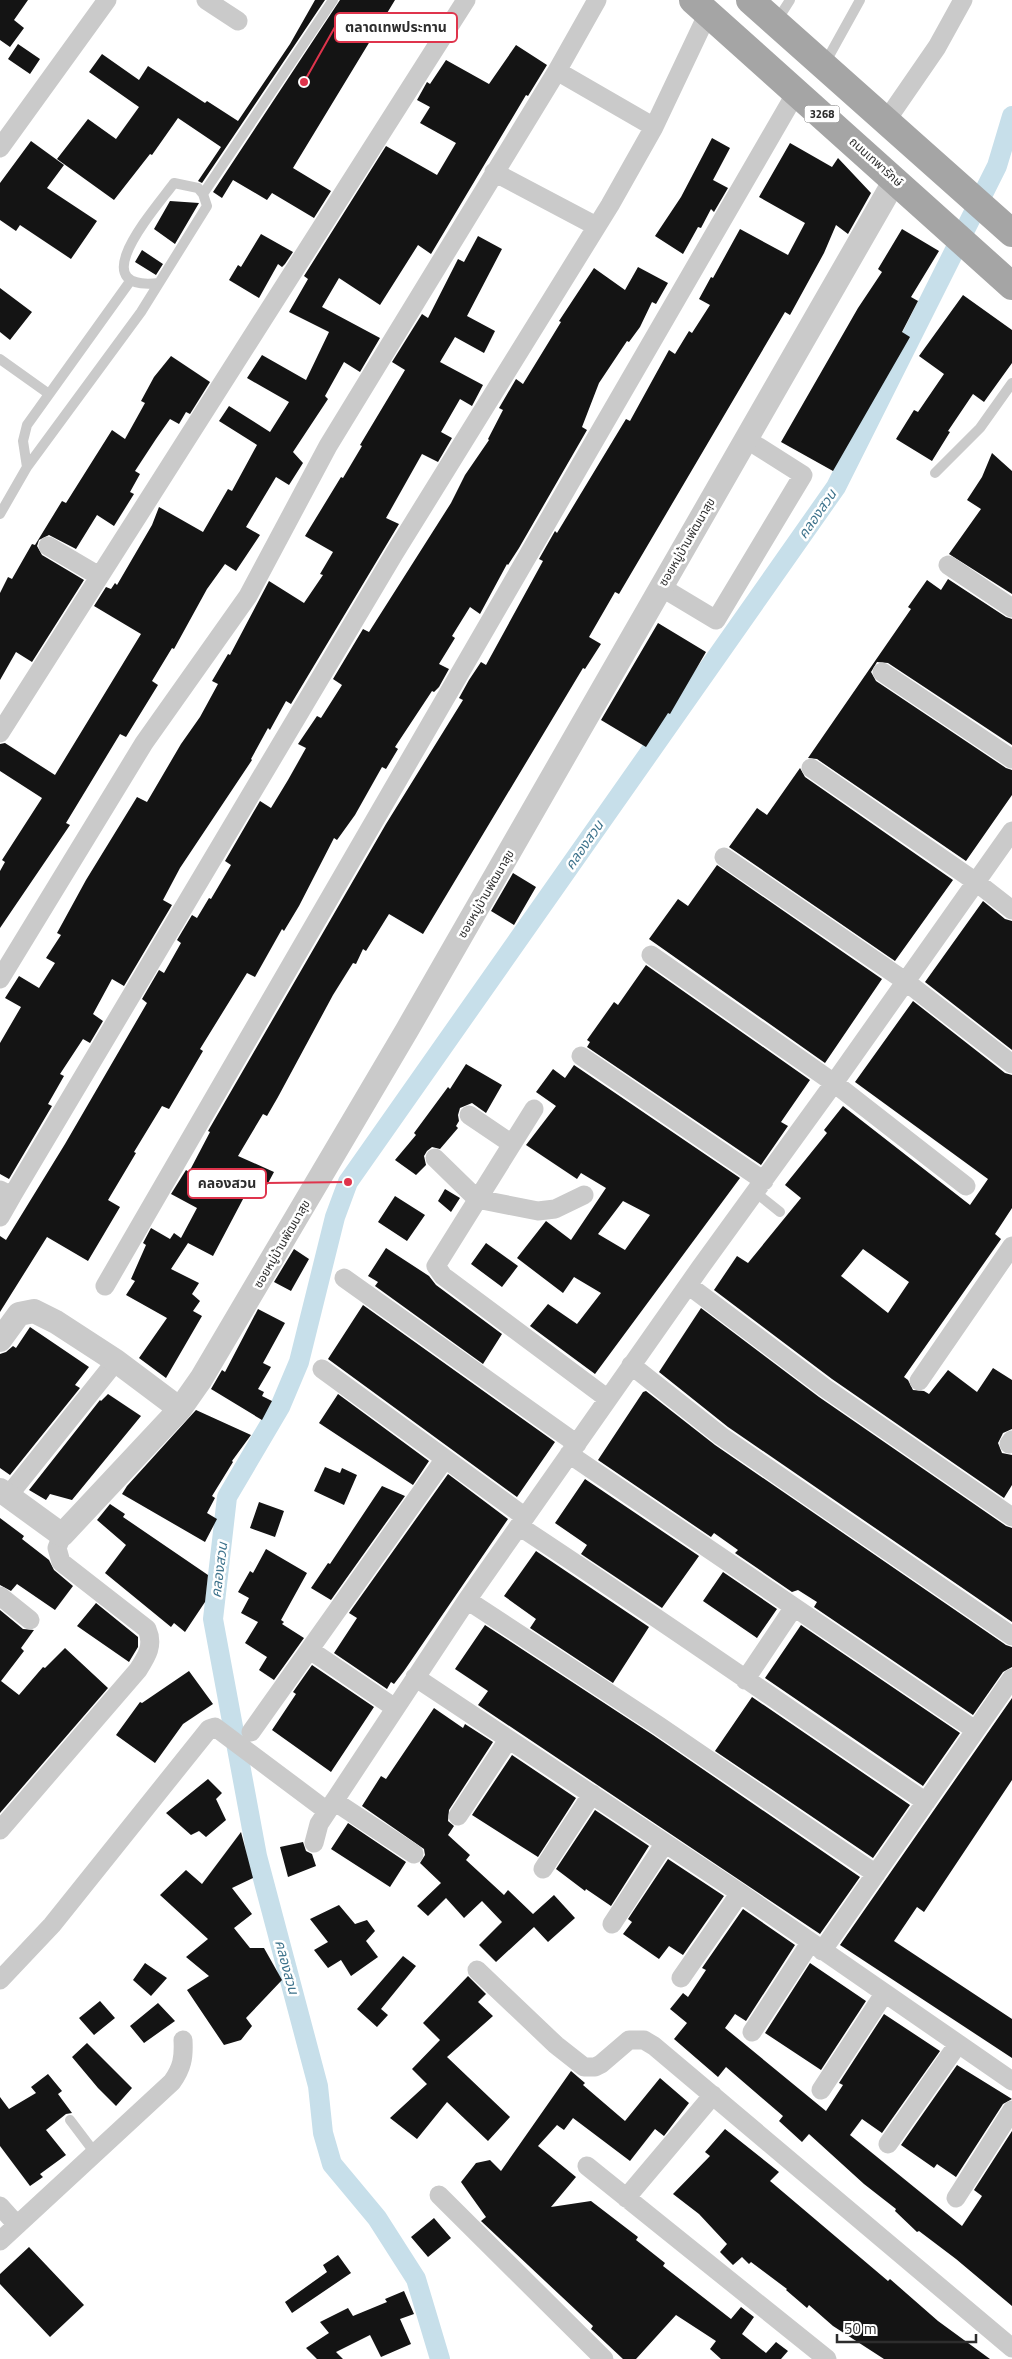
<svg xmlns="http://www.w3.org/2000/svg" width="1012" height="2359" viewBox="0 0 1012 2359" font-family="'Titillium Web','Noto Sans Thai',sans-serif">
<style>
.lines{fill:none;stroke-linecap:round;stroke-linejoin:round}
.canal{stroke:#c7dfea;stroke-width:20}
.building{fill:#141414;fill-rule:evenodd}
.service{stroke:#cacaca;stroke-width:10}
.minor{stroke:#cacaca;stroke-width:19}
.tertiary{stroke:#cacaca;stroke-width:24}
.primary{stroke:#a5a5a5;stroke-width:28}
.labels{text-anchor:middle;stroke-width:5;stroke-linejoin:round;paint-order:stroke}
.shield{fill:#fff;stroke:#6c6c6c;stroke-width:1}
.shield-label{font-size:11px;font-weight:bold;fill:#2d2d2d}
.street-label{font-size:12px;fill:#2d2d2d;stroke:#fff}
.water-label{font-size:14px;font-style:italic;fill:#3e738c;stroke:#fff}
.leader{fill:none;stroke:#df344c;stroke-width:2}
.callout-dot{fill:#df344c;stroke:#fff;stroke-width:2}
.callout{fill:#fff;stroke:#df344c;stroke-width:2}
.callout-label{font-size:14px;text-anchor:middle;font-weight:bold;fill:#2d2d2d}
</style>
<rect width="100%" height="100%" fill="#fff"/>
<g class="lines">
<path class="canal" d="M440,2359l-24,-80 -39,-61 -45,-54 -9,-31 -5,-47 -61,-230 -44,-237 14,-122 53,-90 19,-45 36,-145 13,-35 488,-695 161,-321 15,-50"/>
</g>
<path class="building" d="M0,0h28l-14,20 10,8 -14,19 -10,-7z
M315,0h10l-123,183 -4,-2 23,-34 -43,-29 -26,37 -2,-1 -36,46 -57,-41 31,-40 28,20 23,-32 -50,-35 13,-18 37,26 9,-14 57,37 2,-2 31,20 52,-77z
M340,0h55l-102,168 38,23 -17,27 -42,-25 -5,7 -34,-20 -11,18 -9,-6z
M18,44l22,15 -10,15 -22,-15z
M516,45l31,20 -19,31 -2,-1 -95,159 -13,-9 -38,60 -41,-27 -17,29 58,31 -20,34 -16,-10 -19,34 3,3 -35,53 10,11 -14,22 -13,-8 -30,50 14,8 -24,36 -11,-7 -18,25 -33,60 -2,-1 -20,33 6,4 -32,52 -6,-3 -54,89 4,2 -70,103v-57l5,-9 -3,-2 40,-62 -42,-27v-27l5,-1 50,32 86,-141 -47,-28 12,-19 5,2 4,-6 2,2 35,-60 7,-18 44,25 25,-43 4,2 25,-46 -38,-24 10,-15 41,26 19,-30 -42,-24 15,-23 44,25 23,-48 -40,-20 19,-33 -4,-3 82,-130 51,29 19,-32 -36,-20 10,-16 -13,-7 10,-18 3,2 16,-24 43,24z
M712,138l18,10 -17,32 15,8 -14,24 -3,-3 -10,19 -3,-1 -15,27 -28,-18 26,-39z
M31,141l33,24 -17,23 50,33 -26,38 -51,-34 -4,6 -16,-11v-37z
M790,143l42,24 6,-9 33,35 -23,41 -12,-9 -12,28 -34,62 -5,-3 -166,282 -4,-2 -26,45 12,7 -16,25 -2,-1 -160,266 -34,-20 -23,37 -3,-2 -7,15 -3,-1 -20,32 -55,102 -11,19 -4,-2 -25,42 36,16 -8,15 -14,-5 -39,74 -25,-13 -17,26 28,14 -7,11 8,7 -7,10 9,5 -36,62 -27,-20 28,-40 -41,-23 9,-14 -4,-2 15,-34 -3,-2 8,-15 19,11 4,-6 7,5 16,-30 -26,-14 15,-24 3,2 21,-40 -2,-1 178,-307 77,-124 -4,-2 10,-18 12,-18 5,3 57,-104 -4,-2 16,-28 2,2 69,-114 4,2 39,-71 6,4 14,-23 3,2 18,-28 -11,-6 12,-22 2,1 27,-49 48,26 17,-32 -46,-26z
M170,201l29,2 -24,41 -21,-15z
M902,229l37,22 -28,46 7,4 -16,31 8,5 -77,134 -52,-29 77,-134 24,-36 -4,-3z
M261,234l32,18 -8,12 -3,3 -4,-3 -19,34 -30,-18 9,-15 3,2z
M478,236l24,13 -35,67 28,15 -11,22 -29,-16 -15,25 43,23 -11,21 -12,-7 -19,33 11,6 -14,24 -16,-8 -36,64 13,6 -108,180 -5,-3 -16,29 -2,-2 -17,31 1,1 -72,108 -17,32 9,5 -48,81 -12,-7 -19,35 10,7 -13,22 -7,-4 -23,35 4,2 -16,28 4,2 -43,73 -9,-5v-131l21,-36 -16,-9 14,-22 20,12 16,-25 -9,-5 15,-23 -4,-2 29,-53 51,-83 10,5 34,-58 19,-27 18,-33 -6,-3 16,-27 2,1 39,-74 35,22 19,-28 -3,-1 13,-22 -28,-16 36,-59 2,1 19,-32 -2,-1 45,-75 -13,-8 30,-48 6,4 30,-59 6,3z
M142,250l21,14 -7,11 -21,-13z
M638,267l30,16 -12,21 -4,-2 -12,25 -11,15 -2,-1 -28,42 -17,44 5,3 -68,118 -11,17 -1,-1 -27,50 -10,-7 -18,29 3,2 -16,26 10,5 -10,18 -5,5 -2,-1 -37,56 3,2 -12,20 -4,-2 -27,48 -18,25 -3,-2 -35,68 -15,25 -2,-2 -27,48 -8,-4 -47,76 3,2 -34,58 -7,-3 -28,46 2,1 -28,47 12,7 -32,54 -41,-24 -47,75v-76l6,4 59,-96 82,-141 -5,-4 17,-29 5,3 17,-30 -4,-3 15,-25 5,3 12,-20 2,1 20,-34 -6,-4 35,-60 11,7 17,-28 18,-32 -8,-4 19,-28 4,2 21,-33 -9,-6 30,-50 6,3 82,-129 14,-28 24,-35 -1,-1 15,-29 -4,-2 17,-29 7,5 38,-62 -2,-1 35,-53 31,22z
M0,288l32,24 -22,28 -10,-8z
M963,295l49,35v33l-28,39 -11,-8 -25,37 2,1 -18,29 -36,-22 18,-29 4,2 26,-38 -25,-18z
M171,356l39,26 -20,32 -4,-2 -7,12 -9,-5 -14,20 -21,32 5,3 -10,18 4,2 -20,32 -17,-11 -21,34 -27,-14 -10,5 -2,6 5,9 42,25 -52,82 -16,-10 -16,28v-87l8,-16 4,2 20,-35 3,1 27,-44 4,2 46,-73 13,9 20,-36 -4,-2 13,-24z
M992,453l20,18v123l-63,-40 32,-45 -14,-9 15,-23z
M948,579l58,38 6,2v126l-124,-82 -11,-1 -6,10 5,9 130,87 6,2v25l-46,66 -149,-102 -9,-1 103,-149 -3,-2 19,-27 14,10z
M658,623l48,29 -36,62 -2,-1 -22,34 -45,-27z
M800,768l5,9 148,103 -58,81 -166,-114 28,-39 10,7z
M717,865l165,114 -57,84 -176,-124 29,-40 10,7z
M513,873l23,14 -22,38 -23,-14z
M983,901l22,18 7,2v129l-87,-68z
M646,965l164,115 -29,42 7,4 -27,39 -174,-118 3,-5 -3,-2 27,-38 4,3z
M913,1001l92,72 7,2v133l-17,26 6,5 -97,138 4,3 5,10 11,1 5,3 19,-24 29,22 16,-24 19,12v49l-9,4 -5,10 4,10 10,2v30l-8,13 -172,-119 -118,-89 23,-34 11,7 53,-65 -16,-13 42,-52 -3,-3 19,-24 127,99 18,-26 -133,-97zM863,1249l46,33 -21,31 -47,-37z
M466,1064l36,21 -16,28 -14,-10 -12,5 -2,7 1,6 -3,5 2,2 -18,21 -8,-2 -5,4 -3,5 2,9 -10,10 -21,-15 21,-25 -2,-2 34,-46 2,2z
M574,1065l166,113 -145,196 -65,-48 18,-22 29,20 24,-31 -27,-16 -11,16 -46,-35 29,-37 25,19 35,-52 -25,-15 -4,6 -51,-34 30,-39 -20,-14 17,-23 12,9zM623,1201l27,14 -25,35 -27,-16z
M445,1189l15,9 -9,14 -13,-11z
M395,1196l30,19 -18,26 -29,-19z
M486,1243l32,23 -16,21 -31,-23z
M386,1248l43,28 7,9 66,49 -19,30 -108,-78 3,-4 -10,-6z
M294,1249l15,10 -18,32 -17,-9z
M363,1305l192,137 -38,55 -189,-138z
M701,1308l118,89 187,129 6,2v94l-284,-195 -69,-55z
M258,1309l27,14 -22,40 8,4 -13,22 6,3 -2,4 10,5 -10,19 -51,-31 11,-19 3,2z
M30,1327l59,40 -14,18 5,3 -70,87 -10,-7v-114l6,-2 7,-6 3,2z
M646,1391l69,54 291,200 6,2v20l-9,5 -30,43 -159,-108 3,-5 -19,-12 -6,2 -57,-39 3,-3 -24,-17 -3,4 -113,-77 45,-68z
M108,1394l33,22 -69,84 -22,-6 -4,6 -17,-10 71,-90 1,1z
M338,1394l91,67 -16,24 -94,-62z
M196,1410l55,25 -19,26 1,1 -21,34 3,2 -8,15 10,6 -12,23 -83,-48 5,-8z
M325,1467l15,6 2,-5 15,7 -13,30 -30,-14z
M448,1474l60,45 -104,152 -10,13 -3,-2 -4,7 -53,-36 23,-35 -8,-5z
M585,1479l114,77 -37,52 -81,-54 6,-9 -32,-22z
M382,1486l23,10 -74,104 -20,-12 17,-25 2,1z
M259,1502l25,9 -9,26 -25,-9z
M110,1504l15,10 -2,3 85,58 -3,27 -20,30 -11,-9 -3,4 -66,-54 21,-28 -29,-25z
M0,1518l24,18 -2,3 27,21 5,10 19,16 -18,24 -38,-26 -6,7 -11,-6z
M266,1549l41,24 -26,47 3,2 -2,2 22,14 -30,42 -15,-10 8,-13 -22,-14 13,-21 -17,-9 8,-15 -11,-6 12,-21 3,2z
M536,1551l113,76 -36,56 -83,-55 6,-9 -32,-23z
M723,1572l54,37 -20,29 -54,-37z
M96,1603l42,34v10l-9,15 -52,-36z
M0,1610l23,19 11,1 -13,18 3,3 -23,30 18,14 24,-28 2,1 20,-20 43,40 -108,125z
M485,1625l168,110 207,142 -40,57 -342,-229 10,-14 -33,-22z
M801,1625l159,108 -37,53 -158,-108z
M312,1665l62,42 -43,65 -59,-42 24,-36 -3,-2z
M189,1671l24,33 -30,20 -28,39 -39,-28 24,-33 2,1z
M752,1697l158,108 -37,53 -158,-107z
M1012,1698v82l-88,132 -7,-5 -23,34 118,78v39l-172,-113z
M434,1708l29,20 2,-4 28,18 -44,68 -1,11 6,5 -6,9 22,20 -4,5 38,35 4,-5 25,24 21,-19 21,23 -27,24 -14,-15 -38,35 -17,-17 23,-23 -20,-21 -18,17 -18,-20 -18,18 -11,-10 24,-23 -21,-20 5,-8 -1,-6 -62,-43 19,-30 5,3z
M512,1755l64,43 -38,59 -66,-42z
M208,1779l14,14 -6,6 10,21 -20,17 -7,-6 -8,4 -25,-22z
M595,1810l54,36 -38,60 -25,-17 -1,2 -29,-22z
M348,1823l58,39 -16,25 -59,-38z
M241,1832l12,46 -21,10 20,26 -18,14 16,20h14l18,32 -36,38 6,8 -11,14 -17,5 -37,-55 22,-14 -23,-19 22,-18 -48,-44 26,-25 16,14z
M303,1842l3,9 6,3 4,12 -28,11 -8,-30z
M668,1859l56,37 -41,59 -14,-9 -10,13 -36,-25 9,-12 -4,-3z
M339,1905l16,19 12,-4 8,11 -9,10 12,16 -27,19 -10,-16 -13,8 -14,-18 14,-8 -18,-23z
M743,1909l52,36 -49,76 -11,-7 -10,14 101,83 17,-26 -4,-2 45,-69 56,37 -58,82 -20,-14 -12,16 112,91 20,-30 -8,-6 38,-59v175l-56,-47 -37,-28 -2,1 -22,-21 1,-2 -32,-25 -55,-50 -7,8 -23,-21 4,-5 -57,-49 -8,10 -44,-38 13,-16 -17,-14 13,-16 5,4 18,-27 -4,-2z
M403,1956l13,10 -35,43 7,6 -11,12 -20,-18z
M145,1963l22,15 -16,18 -18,-16z
M810,1963l56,38 -45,69 -56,-37z
M468,1976l18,18 -8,8 15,14 -46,41 63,60 -22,24 -41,-39 -30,37 -27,-21 37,-34 -15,-15 28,-29 -17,-17z
M100,2001l15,17 -21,17 -15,-17z
M158,2003l17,18 -31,22 -14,-17z
M87,2043l45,45 -16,18 -18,-18 -26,-31z
M957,2065l55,34 -9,5 -47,73 -19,-13 -3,4 -33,-23z
M571,2071l14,12 -2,2 42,36 35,-43 29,25 -25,33 -9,-7 -25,32 -57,-43 -9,12 -7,-5 -19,21 38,31 -25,30 40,-6 47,36 -2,3 29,23 -2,3 68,53 10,-12 13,10 -12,17 24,19 10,-11 12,9 -7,8h-60l-11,-10 6,-8 -40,-26 -40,44h-13l-32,-30 2,-3 -112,-105 5,-4 -25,-35 15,-19 14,-3 11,11z
M48,2074l14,17 -4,3 14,19 -6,1 -20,16 20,25 -26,19 3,3 -13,9 -30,-40v-49l9,12 27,-16 -5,-6z
M725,2129l54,43 -9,9 118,100 2,-2 48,42 52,38h-106l-51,-33 -24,-21 -2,3 -21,-18 1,-1 -36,-27 -2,2 -7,-7 -9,8 -13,-13 7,-8 -28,-30 -26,-20 37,-38 -5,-4z
M434,2218l17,20 -23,19 -17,-20z
M29,2247l55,58 -34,32 -50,-53v-10z
M338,2255l13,18 -59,40 -7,-11 42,-30 -4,-7z
M404,2291l10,23 -14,5 11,25 -30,13 -11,-22 -34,17 7,7h-26l-11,-11 23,-15 -9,-11 28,-14 5,8 34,-14 -2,-3z"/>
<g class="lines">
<path class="service" d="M776,22l14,-22
M824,65l36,-65
M159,283c-79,9 -3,-75 15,-100l24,5 5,6
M0,359l49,35
M27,467l-4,-26 4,-16 104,-145
M935,473l45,-45 32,-45
M0,514l27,-47 114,-155 66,-106 -4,-12 130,-194
M755,1192l25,20
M70,2120l25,33"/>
<path class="minor" d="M206,0l32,21
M557,71l97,56
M886,121l51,-74 26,-47
M0,148l107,-148
M494,172l102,54
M48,546l51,30
M948,565l64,43
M661,587l55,33 87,-145 -57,-36
M882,672l130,87
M0,733l466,-733
M811,768l165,114 36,28
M724,857l181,124 107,83
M651,955l183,128 132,103
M0,979l144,-236 104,-147 80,-150 229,-375 40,-71
M581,1056l183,125
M534,1109l-98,157 7,10 165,123
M469,1115l43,29
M435,1158l42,41 61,12 17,-2 29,-14
M0,1190l12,6 382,-642 216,-349 44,-78 54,-114
M0,1217l12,-21
M344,1278l233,166
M688,1285l137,103 187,129
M105,1286l692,-1195
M631,1365l90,71 291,200
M322,1369l203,148
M919,1381l93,-135
M1009,1444l3,-4
M569,1454l406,276
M8,1496l108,-135
M519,1526c137,90 271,184 407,276
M0,1596l30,24
M467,1600l192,126 217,148
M310,1650l85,58
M415,1677l325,216 272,188
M745,1680l49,-73
M251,1732l193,-272
M334,1801l80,53
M458,1816l50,-76
M0,1830l138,-160c9,-14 16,-25 9,-41l-86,-67 -4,-14 5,-13
M314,1843l5,-19 148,-224 233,-332 134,-185 178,-252
M543,1869l49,-75
M612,1924l53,-81
M822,1951l190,-273
M477,1970l79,75 28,22h11l6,-3 28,-24h15l10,6 358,302
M681,1978l59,-85
M0,1980l52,-55 157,-196 6,-2 112,84
M752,2032l58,-89
M821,2090l63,-96
M888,2144l70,-100
M587,2166l240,193
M439,2195l165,164
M626,2198l87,-103
M956,2198l56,-88
M0,2206l17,19
M0,2241l172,-159c10,-14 12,-24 11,-42"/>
<path class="tertiary" d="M0,1340l19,-26 15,-3 22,11 60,39 64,48
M0,1490l62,45 118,-126 21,-30 206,-349 488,-850"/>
<path class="primary" d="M693,0l319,286
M750,0l262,233"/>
</g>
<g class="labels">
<rect class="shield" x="804.5" y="105.5" width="35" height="17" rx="4"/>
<g class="shield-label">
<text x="822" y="118">3268</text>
</g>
<g class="street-label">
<text transform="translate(876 162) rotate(42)" y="4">ถนนเทพารักษ์</text>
<text transform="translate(687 542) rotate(-60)" y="4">ซอยหมู่บ้านพัฒนาสุข</text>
<text transform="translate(486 894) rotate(-60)" y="4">ซอยหมู่บ้านพัฒนาสุข</text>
<text transform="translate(282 1244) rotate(-60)" y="4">ซอยหมู่บ้านพัฒนาสุข</text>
</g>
<g class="water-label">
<text transform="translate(817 514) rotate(-55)" y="5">คลองสวน</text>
<text transform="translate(584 845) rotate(-55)" y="5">คลองสวน</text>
<text transform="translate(219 1570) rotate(-83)" y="5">คลองสวน</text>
<text transform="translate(287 1967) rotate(75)" y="5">คลองสวน</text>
</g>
</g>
<path class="leader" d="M304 82L335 27M348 1182L266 1183"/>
<g class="callout-dot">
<circle cx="304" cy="82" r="5"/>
<circle cx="348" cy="1182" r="5"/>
</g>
<g class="callout">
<rect x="335" y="13" width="122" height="29" rx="5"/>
<rect x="188" y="1169" width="78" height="29" rx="5"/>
</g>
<g class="callout-label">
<text x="396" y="32">ตลาดเทพประทาน</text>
<text x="227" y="1188">คลองสวน</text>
</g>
<path d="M837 2334v8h139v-8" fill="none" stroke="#2d2d2d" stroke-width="2.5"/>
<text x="844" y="2334" font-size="15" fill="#2d2d2d" stroke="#ffffff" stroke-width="4" paint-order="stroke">50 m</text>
</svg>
